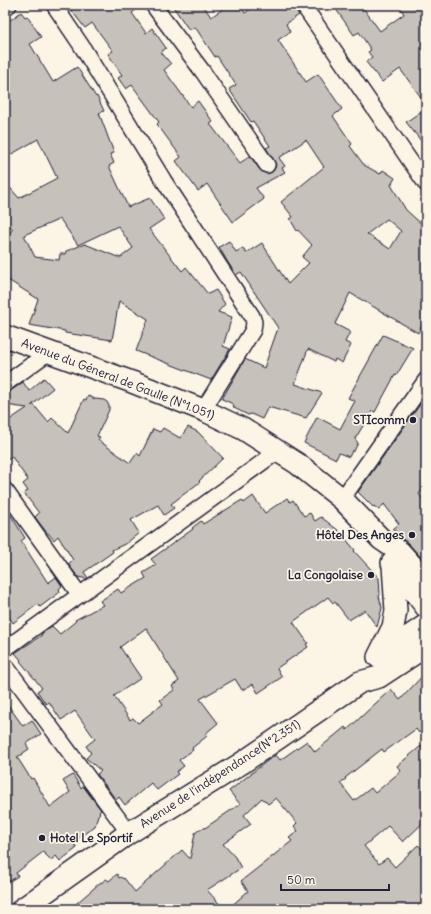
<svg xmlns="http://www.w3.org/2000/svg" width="431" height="914" viewBox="0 0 431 914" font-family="Delius,sans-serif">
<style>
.building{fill:#c6c1bb;stroke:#22223b;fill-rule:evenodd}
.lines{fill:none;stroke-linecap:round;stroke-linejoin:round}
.minor-casing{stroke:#22223b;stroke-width:18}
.secondary-casing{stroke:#22223b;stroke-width:24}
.minor{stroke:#fcf5e5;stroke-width:15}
.secondary{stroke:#fcf5e5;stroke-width:21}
.poi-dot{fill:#22223b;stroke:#fcf5e5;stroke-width:1.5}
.labels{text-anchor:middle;stroke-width:3.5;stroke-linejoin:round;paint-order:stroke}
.street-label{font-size:12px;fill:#22223b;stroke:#fcf5e5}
.poi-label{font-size:12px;font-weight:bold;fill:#22223b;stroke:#fcf5e5;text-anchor:end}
</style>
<rect width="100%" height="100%" fill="#fcf5e5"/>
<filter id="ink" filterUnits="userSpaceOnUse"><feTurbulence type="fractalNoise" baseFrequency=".025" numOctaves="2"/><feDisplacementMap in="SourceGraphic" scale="8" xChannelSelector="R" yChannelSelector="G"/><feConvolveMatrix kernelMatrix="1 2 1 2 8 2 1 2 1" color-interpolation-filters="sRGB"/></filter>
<g filter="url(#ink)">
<path class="building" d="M76,5h66l-10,8 14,20 6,-5 14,20 -5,4 10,12 -7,6 27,37 7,-6 15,21 -3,2 30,39 10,-7 10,14 4,3 3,1 5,-2 3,-4 1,-3 -2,-5 -8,-12 4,-2 -17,-25 -2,1 -22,-33 7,-4 -19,-29 -2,1 -20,-30 -6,3 -17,-25h31l8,12 18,-12h11l5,8 11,-8h36l7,10 -13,9 4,8 -12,8 28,42 12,-8 24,35 -9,7 19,28 -2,2 14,19 16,9 3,-4 12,8 -4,7 15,25 20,18v89l-8,16 -68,-40 -15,31 15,8 -5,10 6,3 -9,18 -7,-4 -1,3 -26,-13 -13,35 27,9 -16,25 -38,-11 -6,12 -11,-5 -3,1 -14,-7 -1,-4 -11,-5 23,-40 19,9 14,-40 -37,-56 -5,3 -9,-14 -8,-14 10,-6 7,11 7,-4 3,5 16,-10 26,41 21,-21 -7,-6 10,-12 -14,-15 -1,1 -7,-12 3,-2 -12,-15 43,-35 -18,-27 -27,18 6,8 -3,2 3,4 -29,16 8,11 -31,23 -26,-38 -9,7 -22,-30 5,-4 -24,-33 2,-2 -27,-37 -6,4 -8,-11 4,-3 -14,-21 5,-3 -21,-28 -7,5 -14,-18zM387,219l14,12 -11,18 -23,-15z
M333,5h28l19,26 24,-17 -5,-9h27v99l-26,-35 -18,13 -16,-20 6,-5 -4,-5 3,-2 -12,-18 -5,3z
M21,12l4,5 2,-1 14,21 -11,7 23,38 24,-15 19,30 1,-1 7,15 -5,2 15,40 -4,1 4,9 -5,3 19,41 22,-9 14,21 -15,10 33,42 4,-4 22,27 8,-4 9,14 -7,8 14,5 -9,29 7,3 -19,31 -75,-29 12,-32 -29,-18 -7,39 -47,-7v-2l-36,-6 9,-26 -33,-21v-20l4,-3 -4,-7v-10l8,-9 -8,-7v-40l14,16 38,-20 -19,-39 -33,19v-134zM60,219l18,26 40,-19 15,22 -13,10 -35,-14 -19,7 -1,3h-5l-1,6 -24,-3 -11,-22z
M426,108v39l-20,-25z
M383,335l30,13 -17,28 -1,-1 -20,37 -3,-1 -17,28 3,4 -4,8h-2l-3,6 -10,-4 -3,6 -32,-16 13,-26 23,12 15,-28 -7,-3z
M44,378l9,10 -22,18 2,-2 15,18 4,-4 16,15 16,-34 2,1 2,-4 7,3 9,1 3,2 2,4v4l-12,26 3,1 -2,3 32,23 7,-10 3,3 13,-27 7,3 3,-4 17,10 8,-11 10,5 25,26 -24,23 1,1 -29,22 3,4 -10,7 -6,-10 -27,15 8,13 -10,8v1l-17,8 1,2 -29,20 4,6 -1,1 -9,-2 -10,-13 5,-4 -15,-24 -4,4 -6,-7h-1l-12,-16 4,-4 -15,-20 4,-2 -5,-7 5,-4 -16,-23 -7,4v-38l22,-15 -22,-3v-10l18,-13 6,9z
M426,396v89l-7,9 7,10v59l-17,-19 -9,-7 -7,-8 6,-5 -15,-20 -5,6 -5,-4 -1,1 -15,-15z
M253,496l12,17 22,-15 3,4 3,-2 11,16 6,-3 5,8 6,-4 18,14 16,19 -1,1 25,27 1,17 -1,1 3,12 -5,19 -12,-17 -16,10 -14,-18 -2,1 -5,-6 -35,25 15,21 -2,1 2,3 -31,21 5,9 -24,16 -5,-9 -11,6 -7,-11 -35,20 18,24 -13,11 2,2 -15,12 1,2 -14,10 5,6 -8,6 2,2 -21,16 -6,-7 -26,22 -6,-8 -3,3 -19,-26 4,-3 -15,-13 5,-5 -5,-7 9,-7 -20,-28 -14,9 -12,-18 -3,2 -9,-13 5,-3 -22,-27 1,-1 -6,-7 27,-18 -1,-1 11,-8 8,8 16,-13 -1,-1 28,-15 -3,-4 18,-12 3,4 25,-15 -3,-5 13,-8 -5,-6 42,-30 -1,-1 9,-7 2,3 39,-24 2,3zM146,628l33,53 -7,5 2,4 -14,10 3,4 -25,19 -5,-5 -3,2 -16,-24 27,-18 -21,-31z
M5,506l20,32 -4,3 27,42 8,-6 6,9 -3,3 1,3 -20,15 -2,-3 -25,19 -8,-12z
M426,672v54l-7,7 -3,-4 -32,23 -2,-3 -37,29 1,1 -6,4 14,18 17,-13 4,5 26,-22 -4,-5 24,-20 5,6v68l-23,22 -15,-16 -24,20 15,18 8,-6 8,9 23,-22 8,8v56h-198l20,-18 -7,-10 51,-40 -3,-3 9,-7 -4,-5 3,-3 -21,-25 -8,6 -6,-6 -18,17 7,9 -28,20 12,13 6,11 -34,22 17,19h-154l31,-27v1l5,-4 3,2 8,-7 2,4 2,-1 2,2 1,-1 11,14 47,-42 8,9 5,-26 5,-4 5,-1 35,-24 -11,-13 38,-30 9,-6 4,5 27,-19 8,11 30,-25 2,3 44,-41 9,11z
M5,701l18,25 9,-6 9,14 -15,10 3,5 -6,4v1l-6,3 14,22 2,-1 17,29 20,-15 -7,-11 10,-6 8,13 2,-2 18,24 -2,2 1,1 -2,2 -3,11 -22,16 4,6 -17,13 -4,-5 -5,4 -8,-8 -27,21 2,3 -13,8z"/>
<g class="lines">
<defs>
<path id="minor" d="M54,5l27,40 83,136 88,135 2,6 -1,8 -50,80
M153,5l50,67 64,93
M303,5l123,179
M5,7l4,-2
M5,384l44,-32
M5,490l74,104
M342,499l84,-119
M5,649l273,-198
M5,665l124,168"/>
<path id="secondary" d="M5,336l44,16 83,30 71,28 40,19 55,35 44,35 39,40 19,13 26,29
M392,563l34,44
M380,656l46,-31
M378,657l15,-30 3,-16 -3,-46
M22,909l107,-76 113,-70 118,-81 19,-5 47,-31"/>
</defs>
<use href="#minor" class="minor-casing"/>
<use href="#secondary" class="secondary-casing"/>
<use href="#minor" class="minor"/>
<use href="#secondary" class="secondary"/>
</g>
</g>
<g class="poi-dot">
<circle cx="413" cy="420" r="4"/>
<circle cx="412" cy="535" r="4"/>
<circle cx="371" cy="575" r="4"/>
<circle cx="42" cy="838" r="4"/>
</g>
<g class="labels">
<g class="street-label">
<text transform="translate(118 379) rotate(21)" y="4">Avenue du Géneral de Gaulle (N°1.051)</text>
<text transform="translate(220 774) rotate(-33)" y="4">Avenue de l'indépendance(N°2.351)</text>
</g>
<g class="poi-label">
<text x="405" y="424">STIcomm</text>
<text x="404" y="539">Hôtel Des Anges</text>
<text x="363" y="579">La Congolaise</text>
<text x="50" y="842" text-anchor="start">Hotel Le Sportif</text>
</g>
</g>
<rect width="431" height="914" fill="none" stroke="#fcf5e5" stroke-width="20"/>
<rect x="10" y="10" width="411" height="894" fill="none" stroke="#22223b" stroke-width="1.5" filter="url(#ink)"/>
<path d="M281 884v6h108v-6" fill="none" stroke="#22223b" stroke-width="2"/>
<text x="287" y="884" font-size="12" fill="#22223b" stroke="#fcf5e5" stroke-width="3" paint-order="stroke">50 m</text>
</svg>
